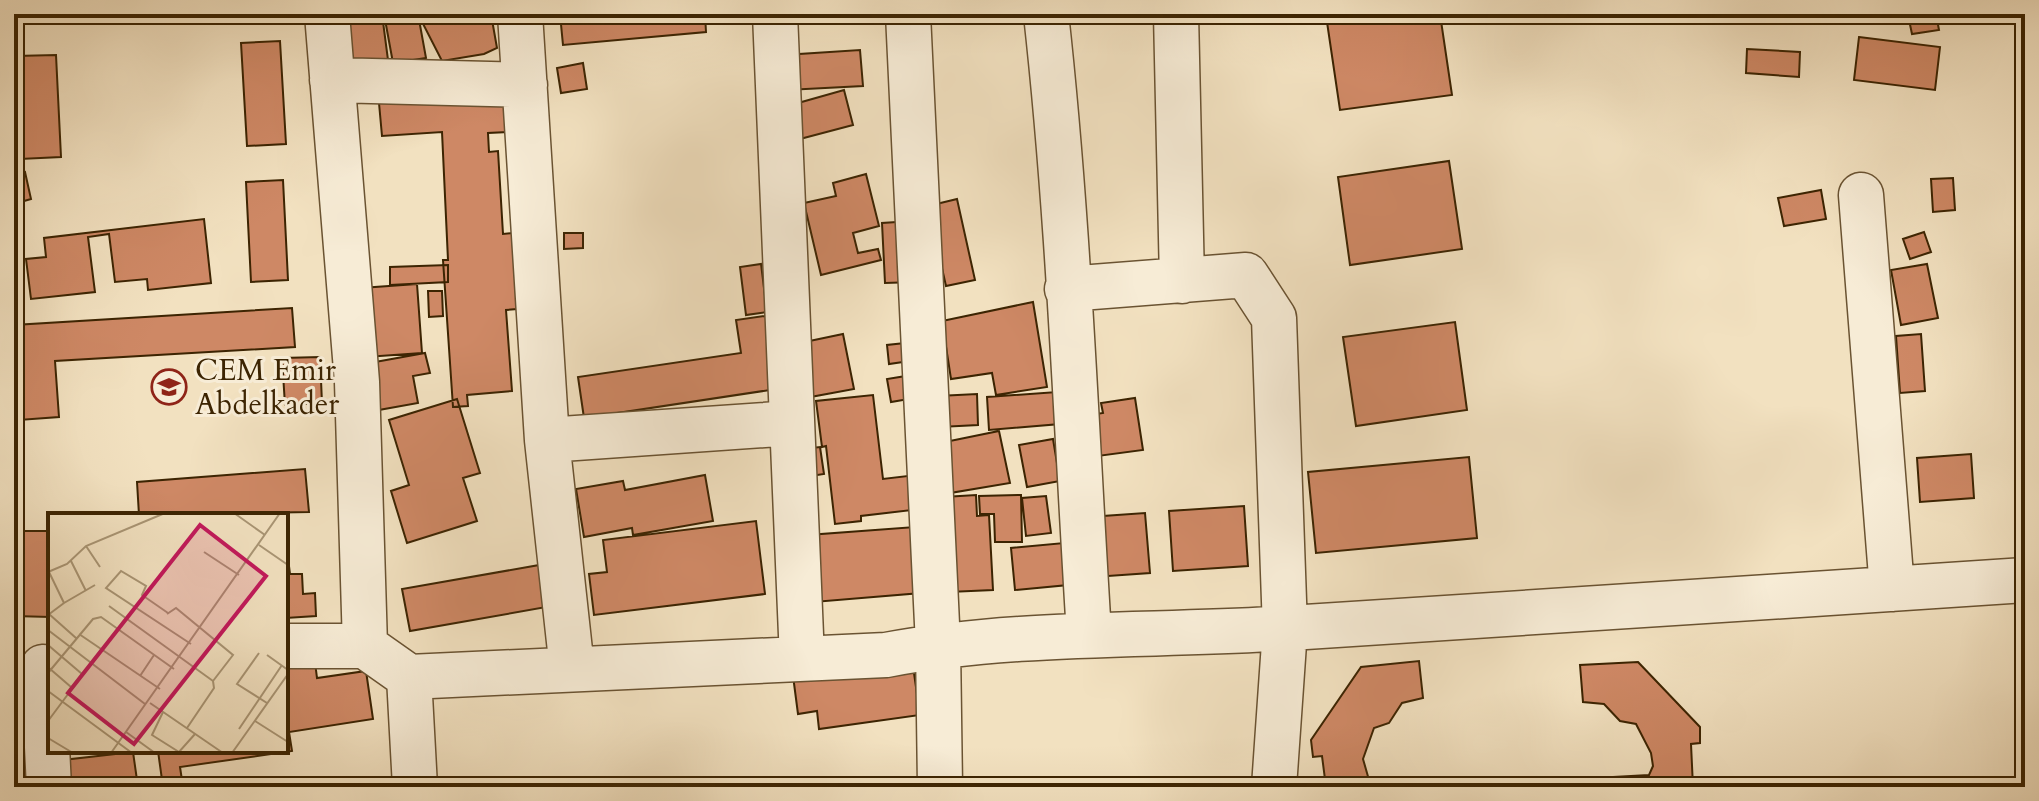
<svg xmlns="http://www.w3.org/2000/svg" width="2039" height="801" viewBox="0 0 2039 801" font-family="Cardo,serif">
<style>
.building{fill:#ce8865;stroke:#3c2402;stroke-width:2}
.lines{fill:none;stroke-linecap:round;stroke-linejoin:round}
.minor-casing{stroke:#6a5332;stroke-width:47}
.minor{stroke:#f7ecd6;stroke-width:44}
.labels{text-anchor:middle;stroke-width:6;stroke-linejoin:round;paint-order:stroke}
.poi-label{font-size:30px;fill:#3c2402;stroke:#f7ecd6;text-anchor:start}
.inset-road{fill:none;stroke:#a99574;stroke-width:2}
.view{fill:#c2185b;fill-opacity:0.15;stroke:#c2185b;stroke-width:4}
.inset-edge{fill:none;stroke:#3c2402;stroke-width:4}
</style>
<rect width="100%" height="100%" fill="#f2e1c0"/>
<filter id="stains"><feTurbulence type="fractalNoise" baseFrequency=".0025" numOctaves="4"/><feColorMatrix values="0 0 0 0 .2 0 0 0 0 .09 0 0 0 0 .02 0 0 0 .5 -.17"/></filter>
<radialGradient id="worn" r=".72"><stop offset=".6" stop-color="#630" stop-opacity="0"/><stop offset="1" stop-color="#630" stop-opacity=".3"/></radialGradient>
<path class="building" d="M347,14h35l6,46 -35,5z
M384,14h34l8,44 -33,5z
M418,14h73l6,34 -13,6 -42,7z
M560,14h145l1,18 -143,13z
M1386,14h54l12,81 -112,15 -13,-88z
M1936,14l3,16 -27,4 -4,-19z
M1859,37l81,10 -5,43 -81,-10z
M280,41l6,103 -39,2 -6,-103z
M1747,49l53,3 -1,25 -53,-4z
M860,50l3,36 -76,4 -3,-35z
M56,55l5,102 -41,2 -5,-103z
M583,63l4,26 -26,4 -4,-25z
M844,90l9,35 -53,14 -9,-34z
M506,95l2,37 -20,1 1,19 9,-1 5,83 9,-1 5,76 -11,1 6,81 -45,4 1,11 -15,1 -10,-147h5l-6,-128 -60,4 -3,-33z
M1449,161l13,88 -112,16 -12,-88z
M25,172l6,27 -17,5v-30z
M866,174l13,52 -26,7 5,20 20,-4 3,11 -60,15 -17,-72 32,-7 -3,-13z
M1953,178l2,32 -22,2 -2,-33z
M283,180l5,100 -37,2 -5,-100z
M1821,190l5,29 -42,7 -6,-28z
M957,199l18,81 -29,6 -18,-80z
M204,219l7,64 -63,7 -1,-11 -32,3 -6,-48 -21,3 7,55 -64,7 -5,-40 20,-2 -2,-19z
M912,221l3,61 -30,1 -3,-60z
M1924,232l7,20 -21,7 -7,-20z
M564,233h19v15l-19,1z
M761,264l6,48 -21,3 -6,-48z
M1927,264l11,54 -37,7 -10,-55z
M448,265v17l-58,3v-18z
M417,284l5,69 -56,4 -5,-69z
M428,291h14l1,25 -14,1z
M1033,302l14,85 -51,8 -4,-22 -41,6 -9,-58z
M292,308l3,39 -240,14 4,56 -40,3 -5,-95z
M772,315l11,73 -199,30 -6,-41 163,-24 -5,-33z
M1455,322l12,88 -111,16 -13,-89z
M843,334l11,55 -49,9 -10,-54z
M1921,334l4,57 -25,2 -4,-57z
M914,342l3,18 -28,4 -2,-19z
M425,353l5,20 -17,3 5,27 -56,10 -9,-47z
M320,357l2,46 -37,2 -3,-47z
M906,376l3,23 -18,3 -4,-23z
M1057,392l3,32 -71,6 -2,-33z
M977,394l1,31 -38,2 -2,-31z
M873,395l10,84 33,-4 5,34 -60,7v5l-26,3 -9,-78 -4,1 -6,-46z
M1135,398l8,52 -60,8 -5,-41 25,-4 -2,-10z
M457,399l23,74 -17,5 14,43 -70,22 -16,-52 18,-6 -20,-65z
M999,431l11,52 -60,10 -10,-50z
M1053,439l7,42 -33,6 -8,-42z
M820,447l4,27 -20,3 8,-29z
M1971,454l3,44 -54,4 -3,-44z
M1469,457l8,81 -161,15 -8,-81z
M305,469l4,43 -170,3 -2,-33z
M705,475l8,46 -80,14 -1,-7 -48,9 -8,-48 47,-8 2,9z
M976,495l1,21 12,-1 4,75 -44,2 -5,-95z
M1021,495l1,47h-27l-1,-28h-14l-1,-18z
M1046,496l5,37 -25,3 -4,-38z
M1244,506l4,60 -75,5 -4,-60z
M1145,513l5,60 -56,4 -5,-60z
M756,521l9,73 -171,21 -5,-41 18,-2 -4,-32z
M915,527l6,66 -107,9 -6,-67z
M14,531h36v86l-36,-1z
M286,542l4,32h12l1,20 12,-1 1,23 -30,2z
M1064,543l4,42 -53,5 -4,-42z
M545,564l7,42 -142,25 -8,-42z
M911,652l9,63 -101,14 -2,-18 -19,3 -6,-46z
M314,654l3,24 49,-7 7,48 -84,13 3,19 -112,16 3,20h-20l-5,-36h128v-93z
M1419,661l4,37 -21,5 -13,20 -15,5 -11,31 6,21 35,-3 1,10h-79l-4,-31 -9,1 -2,-17 50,-73z
M1638,662l62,65v16l-9,1 2,43h-78l-1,-10 35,-2 4,-9 -2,-13 -15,-29 -16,-3 -16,-17 -21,-2 -3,-37z
M14,664h18l1,52 -19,1z
M14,739h17l1,23 -18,1z
M133,752l5,35h-72l-3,-27z"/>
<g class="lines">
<defs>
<path id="minor" d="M327,14l30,368 8,264
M520,14l27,426 25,229
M775,14l27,645
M908,14l30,631 2,142
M1046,14c23,206 30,413 43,620
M1176,14l6,267
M332,80l193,5
M1861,195l31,394
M1067,289l179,-14 28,43 11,311 -11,158
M547,440l245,-17
M286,646h79l44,31 477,-22c134,-25 269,-18 404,-27 245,-15 490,-32 735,-48
M43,667l6,120
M409,677l6,110"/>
</defs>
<use href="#minor" class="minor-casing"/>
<use href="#minor" class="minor"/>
</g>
<defs>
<symbol id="school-ring" viewBox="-11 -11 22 22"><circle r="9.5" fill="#f7ecd6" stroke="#8f2418" stroke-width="1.5"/><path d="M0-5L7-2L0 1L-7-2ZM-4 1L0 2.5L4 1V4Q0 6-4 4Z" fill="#8f2418"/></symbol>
</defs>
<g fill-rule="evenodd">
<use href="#school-ring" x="149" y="367" width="40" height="40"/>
</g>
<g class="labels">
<g class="poi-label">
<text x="195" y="380">CEM Emir<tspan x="195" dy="34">Abdelkader</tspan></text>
</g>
</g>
<g transform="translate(48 513)">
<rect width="240" height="240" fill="#f2e1c0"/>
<path class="inset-road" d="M186,0l31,22M211,32l29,20M38,33l14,21M156,39l35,23M23,48l15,30M0,59l19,-8 19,-18 79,-33M16,90l31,-18M61,93l104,75 1,7 -27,40M120,100l-26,-18 4,-9 -25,-15 -15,17 85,56M1,101l27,24M119,101l9,-6 57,47 -20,26M0,102l16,-12 -15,-31M0,117l97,74M31,121l81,55M0,132l34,29M211,140l-22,31 30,19M219,142l21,15M1,155l22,19M0,160l45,-54 8,-2 73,52M92,163l14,-21M0,178l84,62M102,190l73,50M115,199l-11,23 27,17 16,-18M0,208l41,-55M207,208l33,21M191,216l43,-64M78,219l29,21M0,225l25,15M63,240l169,-240M184,240l56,-79"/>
<path class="view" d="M152,12l66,51 -132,168 -66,-51z"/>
<rect width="240" height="240" class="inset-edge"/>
</g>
<rect width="2039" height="801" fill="none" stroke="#f2e1c0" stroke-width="48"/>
<rect x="16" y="16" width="2007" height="769" fill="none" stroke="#3c2402" stroke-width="4"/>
<rect x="24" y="24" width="1991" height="753" fill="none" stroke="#3c2402" stroke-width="2"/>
<rect width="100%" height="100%" filter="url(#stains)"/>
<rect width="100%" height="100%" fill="url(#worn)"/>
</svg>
